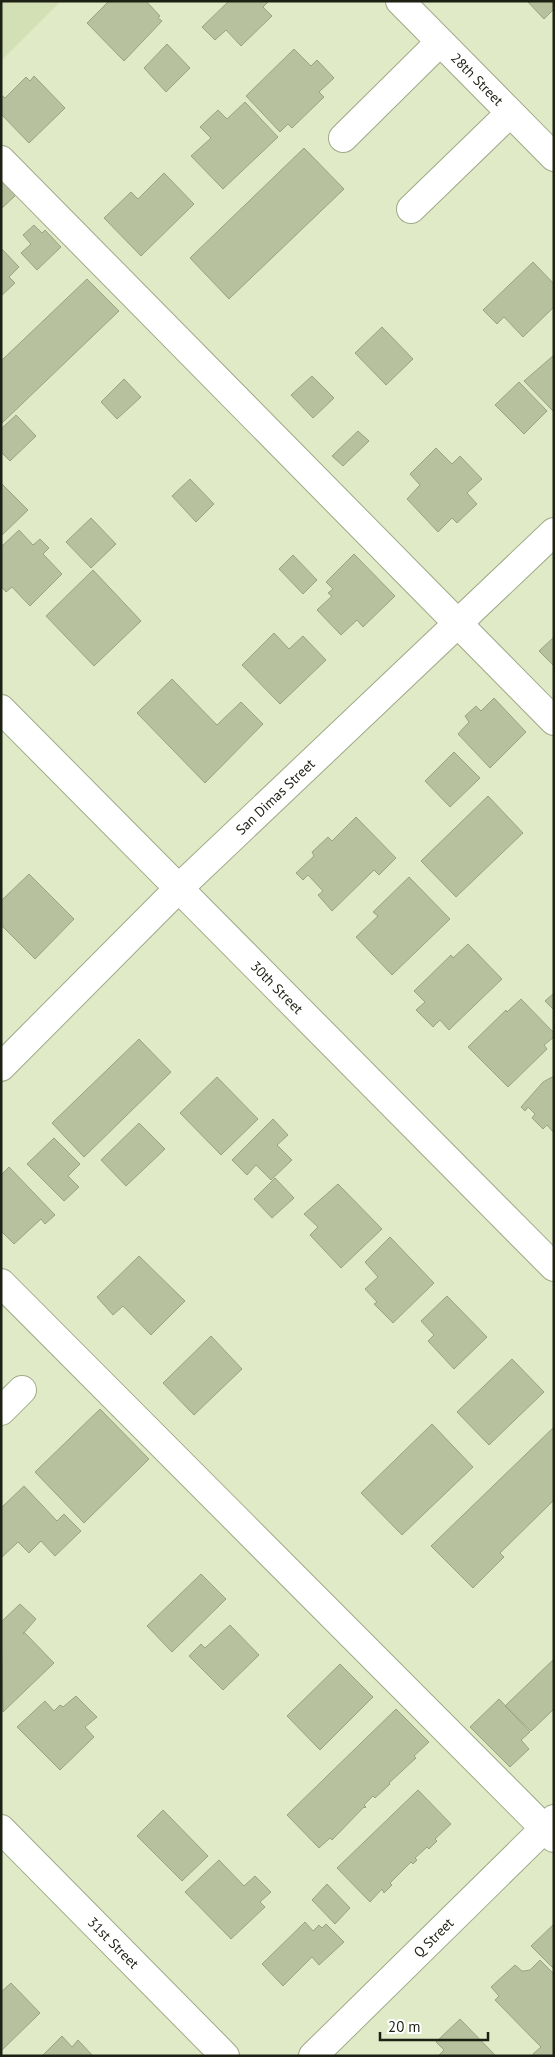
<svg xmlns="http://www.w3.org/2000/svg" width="555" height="2057" viewBox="0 0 555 2057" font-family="'PT Sans',sans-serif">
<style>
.built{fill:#d3dfb4}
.building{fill:#b7c19d;stroke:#99a382}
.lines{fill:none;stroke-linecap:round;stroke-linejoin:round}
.minor-casing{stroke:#a0a988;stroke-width:30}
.minor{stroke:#fff;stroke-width:28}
.labels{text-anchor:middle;stroke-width:4;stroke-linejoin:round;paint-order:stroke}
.street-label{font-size:14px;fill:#1d2114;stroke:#fff}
</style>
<rect width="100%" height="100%" fill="#e0eac7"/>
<path class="built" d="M1,1h60l-60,60z"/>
<path class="building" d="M109,1h37l14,15 -2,2 4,3 -38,40 -37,-38z
M229,1h40l-6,6 9,9 -31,30 -15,-16 -11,10 -13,-13z
M527,1h27v8l-10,10z
M167,44l23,24 -24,24 -22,-24z
M294,49l17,17 6,-6 17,18 -15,14 5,5 -32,31 -4,-4 -8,8 -34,-36z
M34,76l31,32 -36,35 -28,-29v-19l4,3 21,-21 4,4z
M245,102l33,35 -55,52 -32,-33 20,-18 -11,-11 18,-17 9,9z
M304,148l40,41 -115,110 -39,-41z
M164,173l30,31 -53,52 -37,-38 27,-26 7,7z
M1,177l16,17 -16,15z
M34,225l8,8 3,-3 16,17 -24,23 -16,-17 10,-9 -8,-9z
M1,248l18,19 -10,10 6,6 -14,13z
M533,262l21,22v23l-31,30 -19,-20 -7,7 -14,-14z
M87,279l32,32 -118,113v-63z
M382,327l31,32 -27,26 -31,-32z
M554,355v55l-1,1 -29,-30z
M312,376l22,22 -21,20 -22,-23z
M124,379l17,18 -24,22 -16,-17z
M519,382l28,29 -23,23 -29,-29z
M16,415l20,21 -26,25 -9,-9v-23z
M358,431l11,10 -26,25 -11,-10z
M436,448l16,16 8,-8 22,23 -15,14 10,11 -20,19 -5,-5 -14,14 -31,-33 13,-14 -10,-11z
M190,479l24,25 -18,18 -24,-26z
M1,483l27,27 -27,26z
M91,518l25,26 -25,24 -25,-26z
M19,530l14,15 7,-6 9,9 -6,6 19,20 -32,32 -18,-19 -6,5 -5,-6v-39z
M354,554l41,42 -32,31 -6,-7 -16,15 -24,-25 15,-14 -4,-3 5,-4 -7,-7z
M293,555l24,25 -14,14 -24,-25z
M93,570l48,51 -47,45 -48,-50z
M274,633l15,16 14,-13 23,24 -46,44 -38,-39z
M554,637v29l-15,-15z
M172,679l45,46 24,-23 22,22 -58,59 -68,-70z
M494,698l32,34 -36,36 -32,-34 11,-12 -4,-6 11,-10 5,5z
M454,752l26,26 -30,29 -25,-26z
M488,796l35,37 -67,64 -35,-36z
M356,817l40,41 -17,17 -5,-5 -42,41 -14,-16 5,-4 -15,-16 -5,5 -7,-7 18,-17 -2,-4 16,-15 4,4z
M29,874l45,45 -39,40 -34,-34v-24z
M409,877l41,42 -58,56 -36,-38 22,-21 -5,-4z
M468,944l34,35 -53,51 -9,-10 -7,7 -17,-17 9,-8 -11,-11 37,-36 2,3z
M554,993v17l-9,-9z
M521,999l33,34v4l-10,8 3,4 -39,38 -40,-40 38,-37 1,2z
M139,1039l32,33 -87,85 -32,-34z
M554,1076v57l-7,-8 -4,4 -11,-11 3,-4 -7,-7 -3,4 -4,-4 22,-25z
M217,1077l41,42 -37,36 -41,-42z
M273,1119l15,16 -11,10 15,15 -21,20 -15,-15 -9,10 -15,-15z
M139,1123l26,26 -39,37 -25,-26z
M54,1138l26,26 -12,12 11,11 -15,14 -37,-37z
M9,1167l46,48 -10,9 -4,-5 -27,25 -13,-13v-56z
M275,1178l19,20 -22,20 -18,-19z
M338,1184l44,45 -41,39 -31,-33 8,-8 -14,-13z
M390,1237l44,46 -41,40 -19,-19 3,-2 -12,-13 13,-12 -13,-15z
M139,1256l46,45 -34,34 -28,-29 -10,9 -16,-18z
M447,1296l40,41 -33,32 -26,-28 6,-6 -13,-14z
M211,1336l31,33 -48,46 -31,-32z
M512,1359l32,33 -55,53 -32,-33z
M100,1409l49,50 -65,64 -49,-51z
M432,1424l41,43 -71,68 -41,-42z
M554,1427v73l-54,53 4,4 -31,31 -42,-42z
M24,1486l33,35 7,-7 17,17 -26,25 -14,-15 -12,12 -11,-11 -17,16v-50z
M201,1574l25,25 -54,53 -25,-26z
M20,1604l16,15 -13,15 1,-2 30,31 -51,49 -2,-90z
M230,1625l29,30 -36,35 -34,-34 12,-12 4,4z
M554,1659v50l-23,22 -26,-25z
M340,1664l33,33 -53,53 -33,-34z
M76,1696l21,21 -12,10 9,10 -34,33 -43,-43 28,-26 9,10 6,-6 3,2z
M499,1699l31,33 -9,8 8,9 -19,18 -40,-40z
M396,1709l33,33 -15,14 2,2 -27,25 1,1 -15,14 -2,-2 -9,9 2,2 -1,1 -1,-1 -32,33 -2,-2 -11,10 -32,-33z
M418,1790l33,34 -16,15 2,2 -8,8 -2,-2 -12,11 2,2 -4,4 -2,-2 -21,21 2,2 -8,8 -2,-4 -12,13 -33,-34z
M163,1810l45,46 -26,25 -45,-45z
M219,1860l25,26 11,-10 16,16 -11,10 5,5 -34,32 -46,-47z
M327,1884l23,24 -15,16 -23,-24z
M305,1922l8,9 6,-6 3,3 4,-4 18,18 -25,23 -7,-8 -29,29 -21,-22z
M554,1924v45l-23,-23z
M540,1960l14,14v82h-19l-2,-2 8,-7 -46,-47 4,-4 -8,-9 24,-22 7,6h2l6,-1z
M11,1983l29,30 -39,38v-59z
M460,2019l36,37h-58l6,-6 -8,-8z
M62,2036l10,11 6,-7 15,16h-51z"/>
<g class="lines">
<defs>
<g id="minor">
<path id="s1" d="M400,1l154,156"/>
<path d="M343,138l97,-96"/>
<path d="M1,160l553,561"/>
<path d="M411,209l99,-96"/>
<path id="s2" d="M1,709l553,558"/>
<path id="s3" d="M1,1067l178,-179 375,-356"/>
<path d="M1,1283l553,555"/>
<path d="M1,1411l21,-21"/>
<path id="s4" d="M1,1829l224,227"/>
<path id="s5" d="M313,2056l241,-237"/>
</g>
</defs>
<use href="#minor" class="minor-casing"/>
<use href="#minor" class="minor"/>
</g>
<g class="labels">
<g class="street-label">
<text dy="5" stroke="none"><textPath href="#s1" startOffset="110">28th Street</textPath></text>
<text dy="5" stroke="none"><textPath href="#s3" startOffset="385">San Dimas Street</textPath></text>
<text dy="5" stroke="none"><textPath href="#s2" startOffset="392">30th Street</textPath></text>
<text dy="5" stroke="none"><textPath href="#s5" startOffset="169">Q Street</textPath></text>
<text dy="5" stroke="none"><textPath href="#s4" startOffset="160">31st Street</textPath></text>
</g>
</g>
<rect width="555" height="2057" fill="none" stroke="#1d2114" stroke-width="5"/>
<path d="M380 2032v8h108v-8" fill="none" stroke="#1d2114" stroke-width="2.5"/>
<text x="388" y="2032" font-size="15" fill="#1d2114" stroke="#ffffff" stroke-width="4" paint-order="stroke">20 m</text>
</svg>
